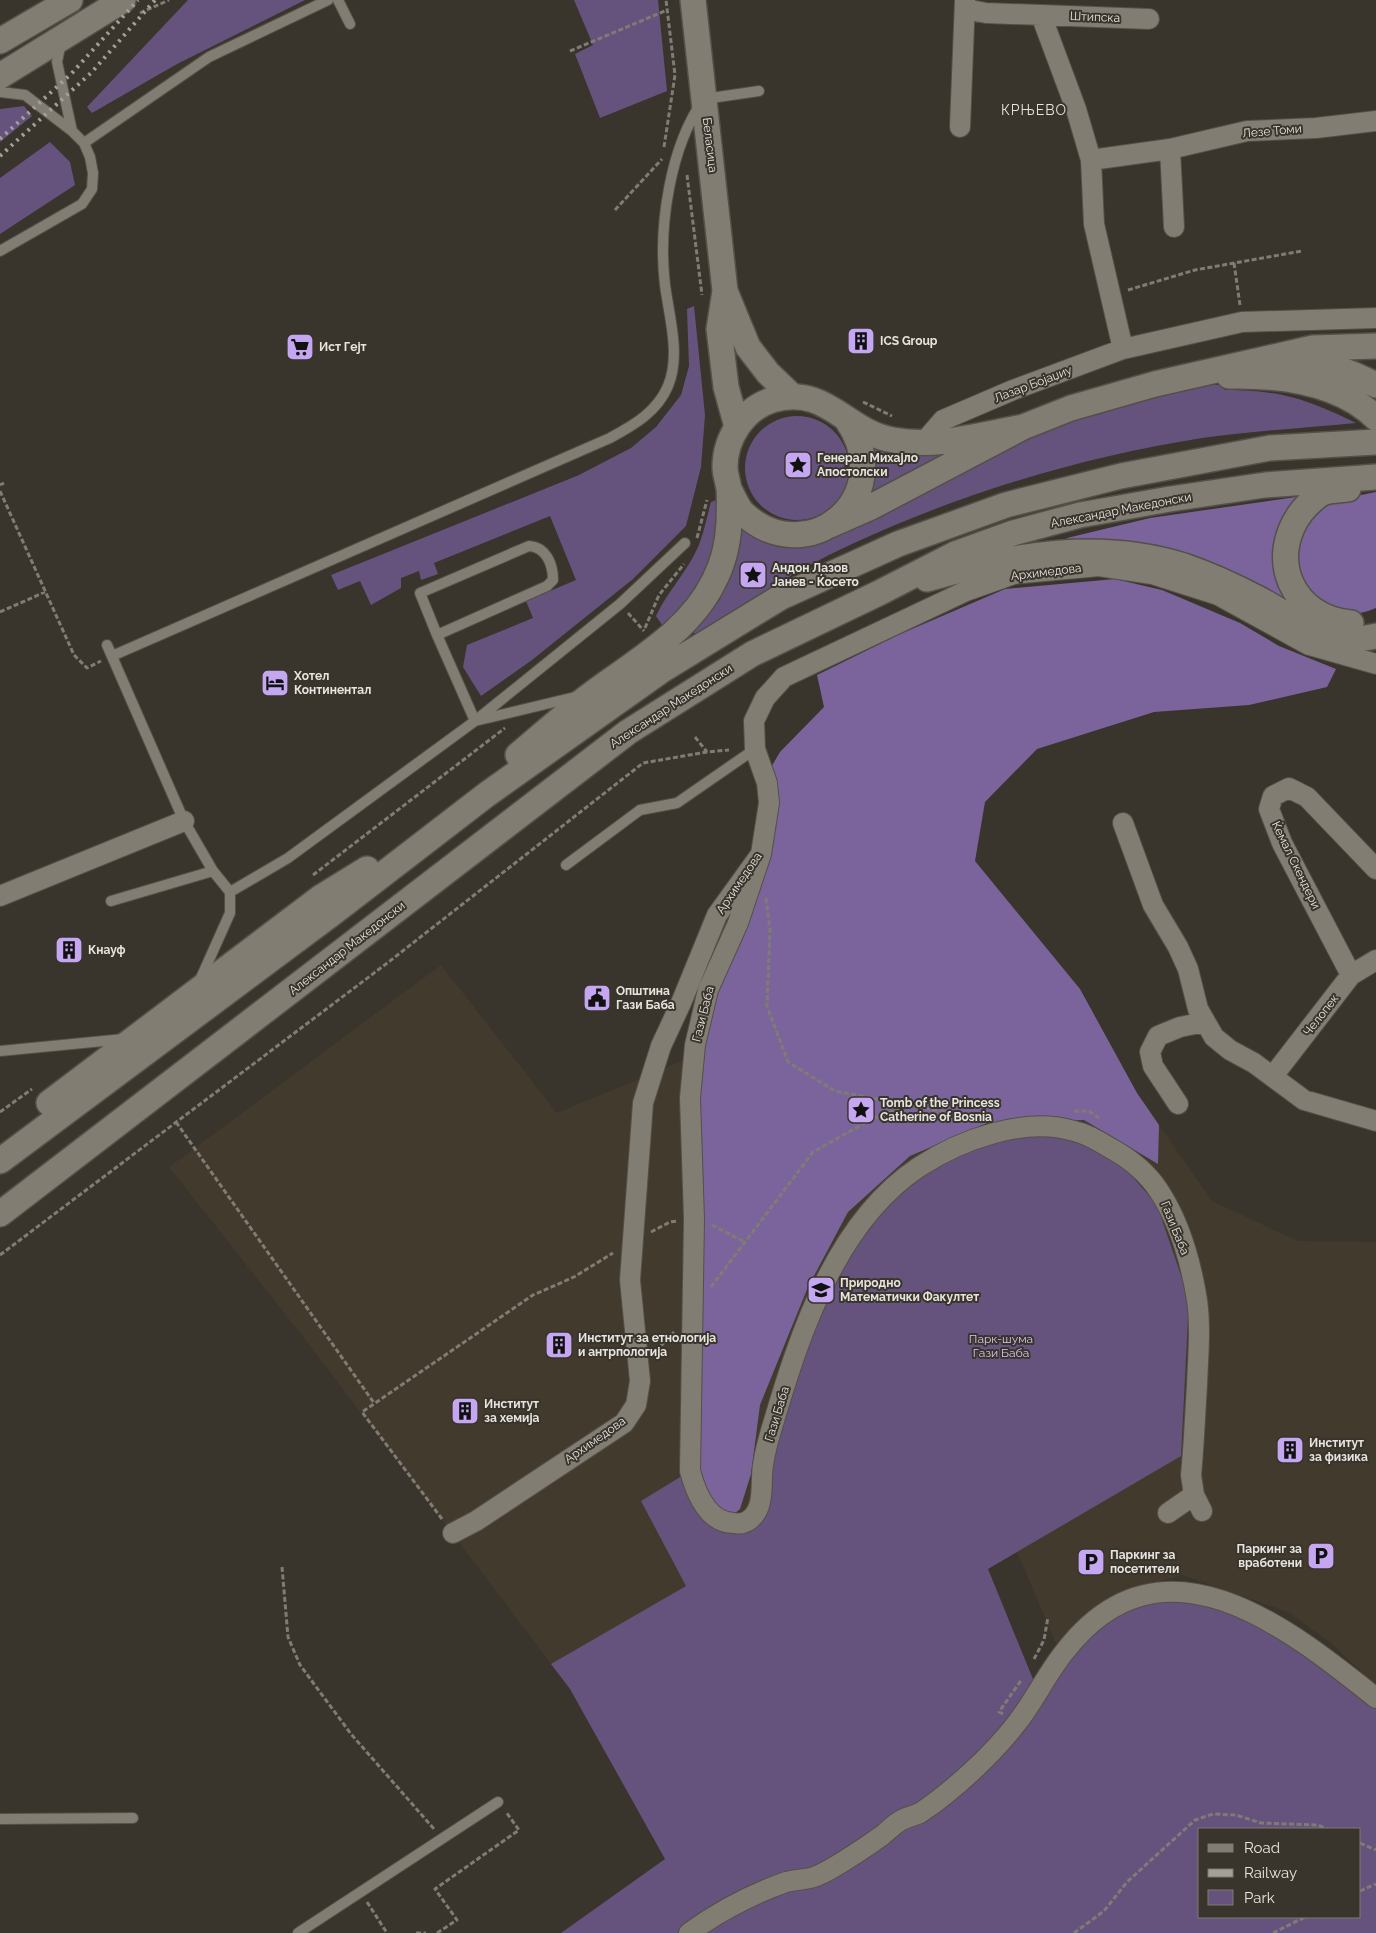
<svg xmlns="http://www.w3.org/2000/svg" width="1376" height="1933" viewBox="0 0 1376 1933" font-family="Raleway,sans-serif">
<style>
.built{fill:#423a2c}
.green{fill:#65537e;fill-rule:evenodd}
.forest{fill:#7b649c}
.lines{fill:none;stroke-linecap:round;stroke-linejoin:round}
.service-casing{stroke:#535049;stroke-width:12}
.minor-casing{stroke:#535049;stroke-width:22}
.tertiary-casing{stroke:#535049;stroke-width:28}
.path{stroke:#807c75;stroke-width:3;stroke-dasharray:5 2.5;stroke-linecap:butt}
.service{stroke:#827d73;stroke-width:10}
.minor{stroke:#827d73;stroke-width:20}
.tertiary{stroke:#827d73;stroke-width:25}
.rail{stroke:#a3a099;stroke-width:4;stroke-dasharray:2.5 5;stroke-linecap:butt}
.labels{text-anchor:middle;stroke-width:4;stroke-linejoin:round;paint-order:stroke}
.street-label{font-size:12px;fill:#e6e4de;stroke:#39342c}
.poi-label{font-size:12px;font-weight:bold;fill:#e6e4de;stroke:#39342c;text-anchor:start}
.park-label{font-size:12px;fill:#d7c4f5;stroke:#39342c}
.neighbourhood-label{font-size:14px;letter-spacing:1px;fill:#e6e4de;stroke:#39342c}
</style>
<rect width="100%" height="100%" fill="#39342c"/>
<path class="built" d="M441,965l116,148 307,-128 225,126 70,14 53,76 86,40 78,1v444l-45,-43 -43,-31 -106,-37 -38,11 -85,65 -75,-177 -414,215 -266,-351 -135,-171z"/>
<path class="green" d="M188,0h117l-128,64 -85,49 -5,-6z
M574,0h84l9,91 -67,27 -25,-64 18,-9z
M24,106l8,10 -32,26v-33z
M50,142l20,20 5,23 -75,49v-56z
M694,306l11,109 -4,52 -15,59 -53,53 -101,81 -51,36 -18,-29 4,-22 66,-27 -7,-17 50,-21 -26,-64 -116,47 4,11 -17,6 -2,-9 -18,7v10l-30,17 -11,-24 -22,9 -7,-15 248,-100 52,-27 25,-21 25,-32 8,-29 -2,-57z
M1193,385h30l2,5c55,0 81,9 131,33 -51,5 -104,8 -154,15 -120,19 -240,55 -350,106 -55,25 -106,59 -157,90l-2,-2 26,-31 17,-40 5,-32 26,14 9,2 12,2 33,-5 80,-47 150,-71z
M745 468a52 52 0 1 1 104 0a52 52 0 1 1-104 0Z
M874,449c26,10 52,5 79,1l-84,46 6,-21z
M716,500c7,55 -12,92 -52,128l-8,-12c11,-24 31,-44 42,-69 6,-14 9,-31 13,-45z
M1012,1131h60l42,24 43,50 32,94 -8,157 -193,113 47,115 85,-79 96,-8 160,101v235h-815l104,-74 -95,-170 -19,-25 135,-78 -45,-85 49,-30 12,29 47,20 13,-54 80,-218 70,-74zM1200,1829h160v88h-160z"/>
<path class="forest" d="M1376,492v116c-22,10 -37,5 -59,-3l-26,-42 18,-51 13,-9z
M1303,496l-26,48 17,63 -228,-65 1,-4 83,-20z
M1115,579l47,11 78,33 39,23 57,23 -9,18 -78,18 -95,7 -117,37 -52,53 -10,59 105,128 57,104 22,32 -1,39 -74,-44 -97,3 -77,33 -62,56 -40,75 -48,118 -9,69 -11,35 -6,5 -12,-1 -25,-40 1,-391 8,-59 38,-109 26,-145 10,-17 44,-45 -7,-32 81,-40 107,-46z"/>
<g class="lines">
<defs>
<path id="service" d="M338,0l12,24
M61,42l-4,20 15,69
M0,92l25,3 47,36 12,12 6,14 3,16 -1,16 -10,15 -82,47
M84,143l125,-86 119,-57
M437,635l-17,-42 109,-47c17,1 24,18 24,34l-6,6 -110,49 38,86 100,-24
M107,645l77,176 29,50 17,21v21l-30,67
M112,656l498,-218c24,-13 47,-26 58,-52 13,-31 1,-70 -3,-101 -7,-58 5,-139 39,-186l55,-8
M566,865l74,-55 37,-7 78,-54
M230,892l58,-34 187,-137 145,-117 65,-61
M111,901l102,-30
M0,1051l124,-12
M0,1819l133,-1
M298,1933l200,-131"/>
<path id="minor" d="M965,9l21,4 163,6
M1041,15l35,94 15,51 3,64 29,125
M960,127l5,-127
M1170,149l4,78
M1091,160l79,-11 77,-18 69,-3 60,-7
M923,443l20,-23 70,-30 110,-41 119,-27 134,-4
M1123,823l30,82 25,42 10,22 10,40 16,28 16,13 24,13 50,37 72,21
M761,854l-23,69 -30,67 -13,55 -5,53 4,121 -4,252c6,22 18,52 44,52 5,1 11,0 15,-3 17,-12 11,-38 14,-55 2,-14 6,-28 10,-41 27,-91 63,-202 146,-257 41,-27 105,-51 155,-36 14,3 26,11 38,18 18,10 36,25 47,42 21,32 32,72 38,109 4,29 1,56 0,85 -2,30 -3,60 -6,90l3,20 8,16
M0,896l184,-75
M1351,975l-69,-132 -13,-34 4,-13 16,-8 18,9 69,72
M1273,1076l78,-101 25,-15
M1178,1104l-25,-38 -3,-14 8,-16 22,-9 25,-5
M1168,1513l26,-18
M453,1533l23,-12 148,-98 12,-18 4,-24 -10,-101 13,-177 18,-57 20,-43 36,-88 44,-61 8,-51 -2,-20 -12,-34 -1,-28 11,-23 19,-21 182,-86 48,-17 85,-8 53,8 66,21 91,50 67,19
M689,1933c29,-21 63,-39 97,-51 11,-3 24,-2 33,-7 21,-10 42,-25 61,-38 7,-5 13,-12 20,-16 6,-4 14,-5 20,-8 33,-22 72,-58 96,-89 19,-24 31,-51 50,-74 96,-123 220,-24 310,48"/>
<path id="tertiary" d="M693,0l32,291 -6,38 7,58 11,40
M0,41l70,-41
M0,76l123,-76
M725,291l23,56 20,26 24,23
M1296,358c29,5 54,13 80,27
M1229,376c49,-1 110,6 147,42
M729,489c4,7 8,17 13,23 64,62 158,-14 105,-92
M1348,489c-7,1 -16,1 -23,3 -7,2 -18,13 -23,19 -36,47 -10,107 49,112
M830,525l41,-18 152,-80 48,-19 84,-24 158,-36 63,-2
M927,579c84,-24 172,-40 257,-13 26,9 50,20 73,32 38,20 73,50 119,38
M518,755c25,-21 49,-43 75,-62 43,-32 97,-62 121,-112 9,-17 14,-39 15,-58 0,-11 1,-23 0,-34 -1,-7 -4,-15 -4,-22 0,-29 19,-58 47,-67 55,-16 73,32 121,40 43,8 88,-5 130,-13
M49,1103l271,-205 47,-29
M0,1161l334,-249 152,-117 176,-125 119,-73 117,-53 108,-39 115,-29 149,-28 106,-6
M0,1214l628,-482 124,-78 127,-61 76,-39 58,-21 67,-18 90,-16 95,-14 111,-8"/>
</defs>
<use href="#service" class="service-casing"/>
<use href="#minor" class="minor-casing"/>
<use href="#tertiary" class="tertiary-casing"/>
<path class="path" d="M140,13l29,-13
M570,51l97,-41
M664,147l11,-72 -9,-75
M687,175l15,120
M615,210l47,-51
M1234,263l6,42
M1128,290l67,-20 107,-19
M863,402l29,14
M0,485l4,-2
M0,491l74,164 13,13 14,-7
M697,538l10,-38
M0,612l45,-20
M628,613l16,18
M645,628l14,-33 25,-31
M695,737l12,15
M313,875l192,-147
M766,898l4,32 -3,76 21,56 47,29 143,27
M1074,1111h15l11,8
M0,1112l32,-23
M176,1122l198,281
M712,1225l33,17
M651,1232l19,-10 7,-1
M0,1255l386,-291 257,-201 64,-11 22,-2
M711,1287l102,-135 57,-32 37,-14
M656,1351l18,-19
M442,1519l-80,-107 171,-117 41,-18 39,-24
M282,1567l6,70 12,28 51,69 83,95
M1034,1659l10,-19 4,-23
M1003,1714l-4,-2 23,-33
M1360,1843l16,7
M1360,1891l16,-7
M367,1902l20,31
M416,1933h10
M437,1933l20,-13 -22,-31 84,-59 -13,-18
M1074,1933l30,-22 23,-29 68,-62 18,-6 23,1 25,8 57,2 9,4
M1273,1933l32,-16"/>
<use href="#service" class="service"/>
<use href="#minor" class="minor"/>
<use href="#tertiary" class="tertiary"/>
<path class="rail" d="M0,139l72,-66 66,-73
M0,156l92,-84 63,-72"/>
</g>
<defs>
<symbol id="building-square" viewBox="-11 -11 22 22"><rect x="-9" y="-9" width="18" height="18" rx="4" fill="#c5a7f1" stroke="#39342c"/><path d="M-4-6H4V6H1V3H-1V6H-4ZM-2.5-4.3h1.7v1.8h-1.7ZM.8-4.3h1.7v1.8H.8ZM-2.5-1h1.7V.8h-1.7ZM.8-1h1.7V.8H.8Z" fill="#111"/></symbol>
<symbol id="supermarket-square" viewBox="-11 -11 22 22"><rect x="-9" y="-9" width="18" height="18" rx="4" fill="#c5a7f1" stroke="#39342c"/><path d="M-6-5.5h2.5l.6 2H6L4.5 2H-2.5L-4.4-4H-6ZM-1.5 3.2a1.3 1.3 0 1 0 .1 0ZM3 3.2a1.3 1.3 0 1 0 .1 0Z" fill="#111"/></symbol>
<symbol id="sight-square" viewBox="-11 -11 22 22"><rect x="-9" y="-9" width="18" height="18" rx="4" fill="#c5a7f1" stroke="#39342c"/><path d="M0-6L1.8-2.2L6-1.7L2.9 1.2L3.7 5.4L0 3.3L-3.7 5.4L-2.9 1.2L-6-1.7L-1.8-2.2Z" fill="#111"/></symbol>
<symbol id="hotel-square" viewBox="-11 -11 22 22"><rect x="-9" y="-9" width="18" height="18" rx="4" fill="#c5a7f1" stroke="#39342c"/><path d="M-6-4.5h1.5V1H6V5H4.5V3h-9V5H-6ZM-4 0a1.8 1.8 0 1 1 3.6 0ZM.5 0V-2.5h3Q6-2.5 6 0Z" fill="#111"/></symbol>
<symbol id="civic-square" viewBox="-11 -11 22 22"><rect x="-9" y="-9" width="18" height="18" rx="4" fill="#c5a7f1" stroke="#39342c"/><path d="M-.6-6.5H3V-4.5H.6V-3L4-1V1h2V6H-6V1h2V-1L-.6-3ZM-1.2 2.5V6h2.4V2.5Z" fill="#111"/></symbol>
<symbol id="university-square" viewBox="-11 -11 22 22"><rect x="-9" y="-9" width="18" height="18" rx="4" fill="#c5a7f1" stroke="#39342c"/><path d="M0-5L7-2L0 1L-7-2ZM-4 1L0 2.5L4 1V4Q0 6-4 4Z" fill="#111"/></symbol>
<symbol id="parking-square" viewBox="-11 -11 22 22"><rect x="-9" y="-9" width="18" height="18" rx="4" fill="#c5a7f1" stroke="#39342c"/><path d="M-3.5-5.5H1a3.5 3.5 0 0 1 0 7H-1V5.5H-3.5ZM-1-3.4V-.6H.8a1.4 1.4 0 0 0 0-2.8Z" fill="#111"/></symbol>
</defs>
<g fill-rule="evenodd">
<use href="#building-square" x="845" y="325" width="32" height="32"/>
<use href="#supermarket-square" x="284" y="331" width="32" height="32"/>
<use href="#sight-square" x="782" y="449" width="32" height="32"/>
<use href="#sight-square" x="737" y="559" width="32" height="32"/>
<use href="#hotel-square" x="259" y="667" width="32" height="32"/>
<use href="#building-square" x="53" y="934" width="32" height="32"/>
<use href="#civic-square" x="581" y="982" width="32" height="32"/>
<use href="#sight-square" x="845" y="1094" width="32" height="32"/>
<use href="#university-square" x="805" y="1274" width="32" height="32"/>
<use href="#building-square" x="543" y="1329" width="32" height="32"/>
<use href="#building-square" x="449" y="1395" width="32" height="32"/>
<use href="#building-square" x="1274" y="1434" width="32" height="32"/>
<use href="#parking-square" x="1305" y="1540" width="32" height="32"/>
<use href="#parking-square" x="1075" y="1546" width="32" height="32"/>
</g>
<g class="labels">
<g class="street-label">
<text transform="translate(1095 17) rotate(2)" y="4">Штипска</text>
<text transform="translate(1272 131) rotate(-5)" y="4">Лезе Томи</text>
<text transform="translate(710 145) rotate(83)" y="4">Беласица</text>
<text transform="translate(1033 384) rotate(-21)" y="4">Лазар Бојаџиу</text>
<text transform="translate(1121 510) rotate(-11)" y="4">Александар Македонски</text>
<text transform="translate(1046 572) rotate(-7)" y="4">Архимедова</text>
<text transform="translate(671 706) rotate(-33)" y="4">Александар Македонски</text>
<text transform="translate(1296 865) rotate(64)" y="4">Ќемал Скендери</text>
<text transform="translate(739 883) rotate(-56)" y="4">Архимедова</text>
<text transform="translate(347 948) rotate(-38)" y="4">Александар Македонски</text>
<text transform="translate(703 1014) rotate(-76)" y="4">Гази Баба</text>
<text transform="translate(1321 1015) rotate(-52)" y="4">Челопек</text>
<text transform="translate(1175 1228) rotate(68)" y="4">Гази Баба</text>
<text transform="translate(777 1414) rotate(-73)" y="4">Гази Баба</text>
<text transform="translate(595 1440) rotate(-35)" y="4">Архимедова</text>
</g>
<g class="poi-label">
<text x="880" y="345">ICS Group</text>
<text x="319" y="351">Ист Гејт</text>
<text x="817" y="462">Генерал Михајло<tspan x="817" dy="14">Апостолски</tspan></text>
<text x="772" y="572">Андон Лазов<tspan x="772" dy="14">Јанев - Ќосето</tspan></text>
<text x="294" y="680">Хотел<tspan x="294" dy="14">Континентал</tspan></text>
<text x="88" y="954">Кнауф</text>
<text x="616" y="995">Општина<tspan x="616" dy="14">Гази Баба</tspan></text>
<text x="880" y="1107">Tomb of the Princess<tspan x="880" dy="14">Catherine of Bosnia</tspan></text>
<text x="840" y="1287">Природно<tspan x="840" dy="14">Математички Факултет</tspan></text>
<text x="578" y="1342">Институт за етнологија<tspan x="578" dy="14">и антрпологија</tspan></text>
<text x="484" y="1408">Институт<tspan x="484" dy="14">за хемија</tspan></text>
<text x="1309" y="1447">Институт<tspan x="1309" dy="14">за физика</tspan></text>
<text x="1302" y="1553" text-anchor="end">Паркинг за<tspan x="1302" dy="14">вработени</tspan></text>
<text x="1110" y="1559">Паркинг за<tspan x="1110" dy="14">посетители</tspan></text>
</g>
<g class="park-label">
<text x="1001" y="1343">Парк-шума<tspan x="1001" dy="14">Гази Баба</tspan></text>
</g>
<g class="neighbourhood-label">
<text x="1034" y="115">КРЊЕВО</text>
</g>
</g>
<rect x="1198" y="1828" width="162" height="90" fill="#39342c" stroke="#7e7a73"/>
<rect x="1208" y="1844" width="25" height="8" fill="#827d73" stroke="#7e7a73"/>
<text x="1244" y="1853" font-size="15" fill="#e6e4de">Road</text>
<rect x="1208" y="1869" width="25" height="8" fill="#a3a099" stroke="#7e7a73"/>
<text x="1244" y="1878" font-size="15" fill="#e6e4de">Railway</text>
<rect x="1208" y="1890" width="25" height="15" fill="#65537e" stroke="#7e7a73"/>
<text x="1244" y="1903" font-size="15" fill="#e6e4de">Park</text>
</svg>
